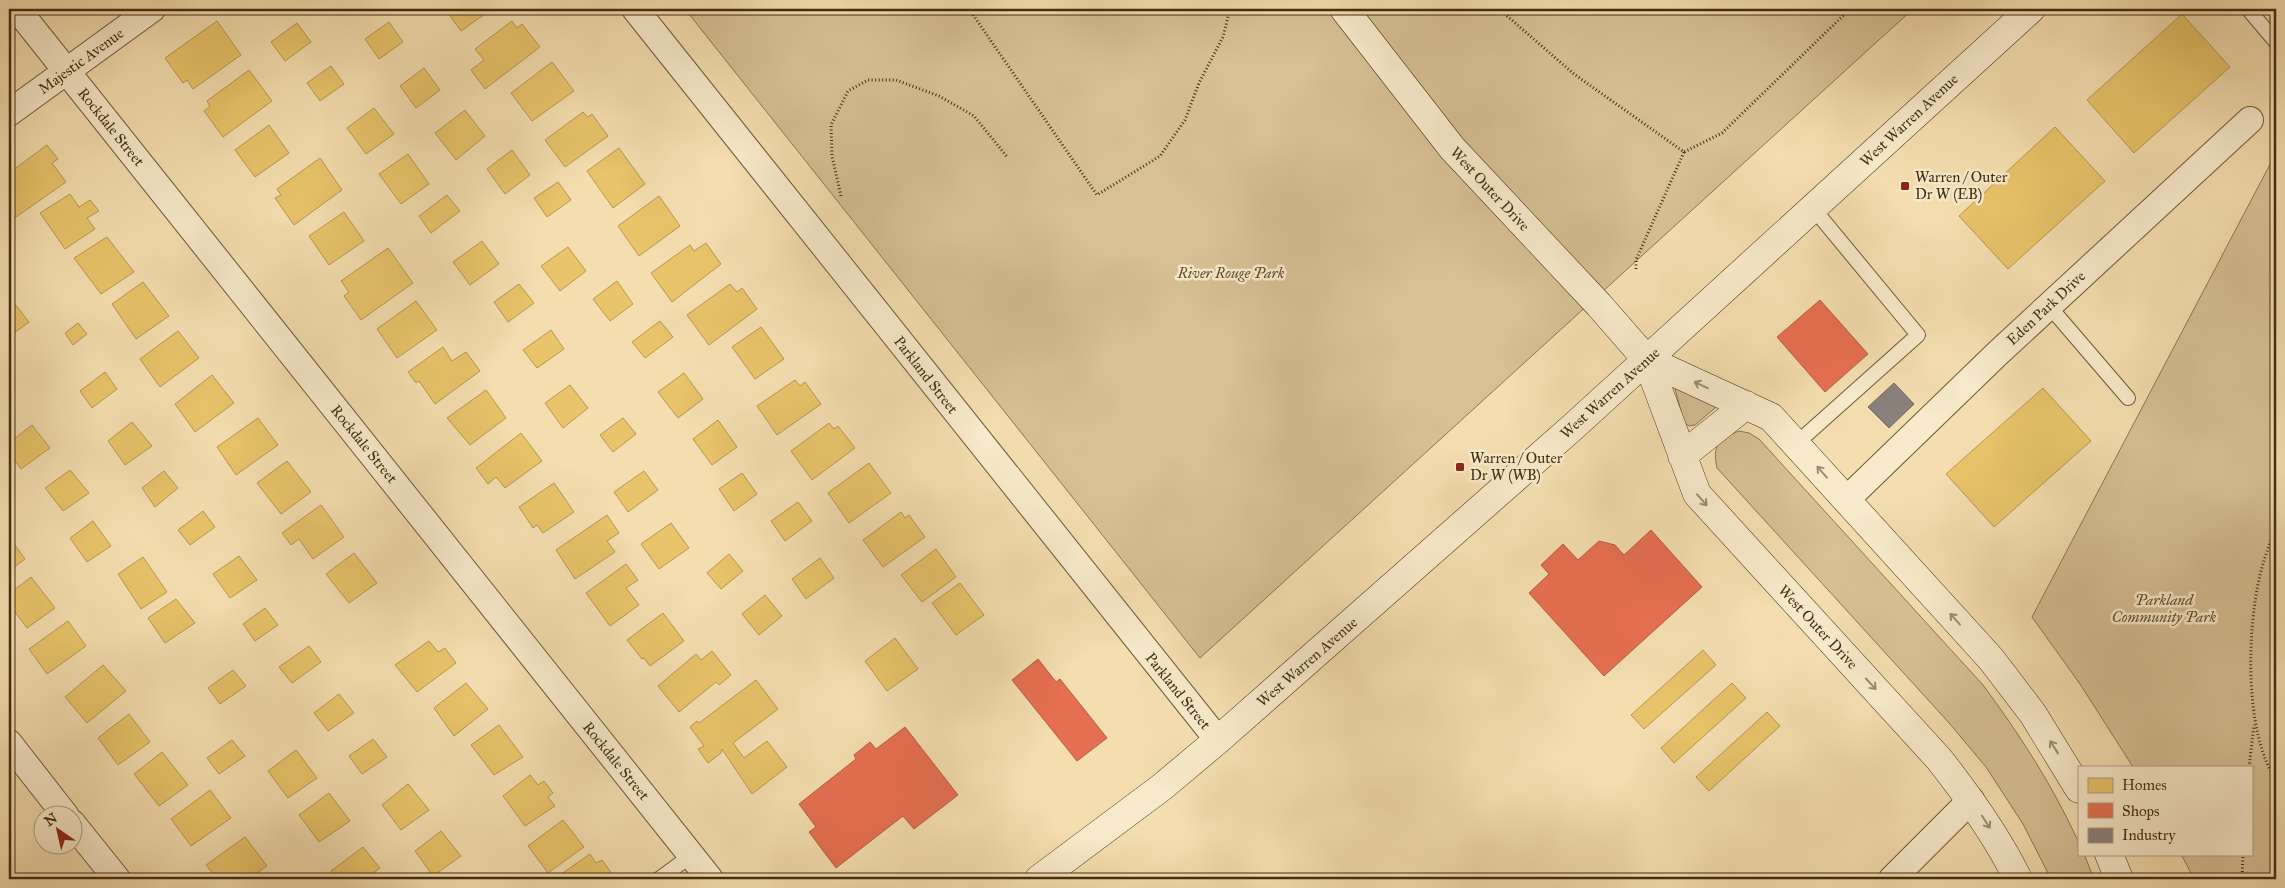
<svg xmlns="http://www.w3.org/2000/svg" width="2285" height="888" viewBox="0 0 2285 888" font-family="'IM FELL Great Primer',serif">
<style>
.green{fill:#d6c094;stroke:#8c7753}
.homes{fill:#e9c46a;stroke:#b79750}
.shops{fill:#e76f51;stroke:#b65c3e}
.industry{fill:#8a817c;stroke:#74685c}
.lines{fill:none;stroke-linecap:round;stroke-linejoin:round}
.lane-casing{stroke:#6e5a39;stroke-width:16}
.street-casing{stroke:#6e5a39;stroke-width:28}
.secondary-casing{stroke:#422e12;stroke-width:29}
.path{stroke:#422e12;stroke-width:3;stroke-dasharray:1 2.5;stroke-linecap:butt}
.lane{stroke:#f8eacb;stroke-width:14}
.street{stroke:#f8eacb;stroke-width:26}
.secondary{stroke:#f8eacb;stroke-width:28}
.oneway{stroke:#9d8c6e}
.poi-dot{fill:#8f2418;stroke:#f8eacb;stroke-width:2}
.labels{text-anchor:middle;stroke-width:5;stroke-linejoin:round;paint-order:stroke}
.street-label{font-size:15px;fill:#422e12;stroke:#f8eacb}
.poi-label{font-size:15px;fill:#422e12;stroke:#f8eacb;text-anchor:start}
.park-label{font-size:15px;font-style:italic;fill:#604b2c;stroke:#f8eacb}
</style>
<rect width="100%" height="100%" fill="#f4deaf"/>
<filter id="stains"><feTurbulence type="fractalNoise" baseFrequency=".004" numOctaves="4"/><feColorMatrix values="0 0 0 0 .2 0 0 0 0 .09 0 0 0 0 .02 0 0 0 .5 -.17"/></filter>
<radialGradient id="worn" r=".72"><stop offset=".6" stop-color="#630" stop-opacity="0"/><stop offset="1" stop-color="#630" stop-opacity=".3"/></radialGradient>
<path class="green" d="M685,9h1228l-713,649z
M2276,153v726h-82l-13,-25h70v-87h-118l-53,-83 -48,-67z
M1680,385l35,16v7l-20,17 -6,1 -5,-4 -9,-33z
M1739,431l10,2 10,6 224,246c37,50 70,101 96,158v11h5l10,25h-43l-28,-55 -37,-57 -36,-43 -233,-256c-5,-22 1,-29 22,-37z"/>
<path class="homes" d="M445,9h47l-31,22z
M2182,14l48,53 -96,86 -47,-53z
M217,21l24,34 -48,34 -6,-9 -4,3 -18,-25z
M512,21l5,7 5,-4 18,23 -55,42 -14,-19 13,-10 -9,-11z
M389,22l14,20 -24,17 -14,-20z
M297,23l14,19 -26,19 -14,-19z
M552,62l22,29 -42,30 -21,-28z
M331,66l13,18 -24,17 -13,-18z
M424,68l16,22 -24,18 -16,-22z
M249,70l23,31 -49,36 -19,-26 6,-5 -3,-5z
M374,108l20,26 -28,20 -19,-26z
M465,110l20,26 -29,24 -21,-27z
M583,112l5,5 4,-3 16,22 -43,31 -20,-27z
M269,125l20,28 -34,24 -20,-27z
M2055,127l50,54 -97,88 -49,-53z
M47,145l11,14 -6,4 14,19 -50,35 -7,-10v-34z
M619,148l26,36 -32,24 -26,-37z
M512,150l18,25 -25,19 -18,-25z
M408,154l21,30 -28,20 -22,-30z
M320,158l22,32 -48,35 -19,-27 6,-3 -4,-6z
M558,182l13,18 -24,17 -13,-19z
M70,194l9,13 11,-7 9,11 -12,7 8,11 -30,20 -25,-36z
M447,195l13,16 -29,22 -12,-17z
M659,196l21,30 -41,30 -21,-30z
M344,212l20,29 -35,24 -20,-29z
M107,237l27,35 -33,22 -27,-36z
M482,241l17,23 -29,21 -17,-23z
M706,243l15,21 -49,38 -21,-29 39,-28 4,6z
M568,247l18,24 -26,20 -19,-25z
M388,248l25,35 -52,37 -17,-24 5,-4 -8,-11z
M617,281l16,23 -23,17 -17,-22z
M143,282l26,34 -33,23 -24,-35z
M519,284l15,19 -26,19 -14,-20z
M730,284l7,8 5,-4 15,21 -48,36 -22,-30z
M11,299l18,23 -20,15v-36z
M416,301l21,29 -40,28 -20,-29z
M660,321l13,16 -28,21 -13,-16z
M78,323l9,11 -14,11 -8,-12z
M761,327l23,32 -29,20 -23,-32z
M551,330l13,19 -27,19 -14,-18z
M178,331l21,27 -39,29 -20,-28z
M443,347l9,14 14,-9 14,19 -45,33 -16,-23 -3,2 -8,-11z
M105,372l12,17 -25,19 -12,-17z
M684,373l19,26 -25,19 -20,-26z
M212,375l22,28 -39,29 -20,-28z
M795,380l5,6 5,-4 16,22 -44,31 -20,-29z
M570,385l18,23 -25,20 -18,-25z
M2043,388l48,53 -97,86 -48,-53z
M486,390l20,28 -36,27 -23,-27z
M258,418l20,27 -42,30 -19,-28z
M623,418l13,16 -23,18 -13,-17z
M718,420l19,27 -25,18 -19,-26z
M132,422l20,24 -27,19 -17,-24z
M829,423l5,6 4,-3 17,22 -43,32 -21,-29z
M32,425l18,23 -29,21 -12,-17v-9z
M521,433l21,28 -37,27 -9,-11 -8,7 -12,-16z
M287,461l24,31 -30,22 -24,-31z
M869,463l22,30 -42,30 -21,-30z
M70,470l19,23 -26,18 -18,-23z
M164,471l14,17 -23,19 -13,-19z
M644,471l14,19 -30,22 -14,-20z
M742,473l15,21 -23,17 -15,-22z
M554,483l20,29 -31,21 -6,-8 -4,3 -14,-21z
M798,502l14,19 -27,20 -14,-20z
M321,505l23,32 -31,22 -14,-20 -8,6 -9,-12z
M203,511l12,16 -25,18 -12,-15z
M901,512l4,6 4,-3 16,22 -42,30 -20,-27z
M607,515l12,18 -12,8 8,11 -40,27 -19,-29z
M93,521l18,25 -24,16 -17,-24z
M671,523l18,25 -30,21 -18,-25z
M9,537l16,22 -16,12z
M936,549l20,28 -34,25 -21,-27z
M354,553l23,30 -28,20 -23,-29z
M729,554l14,17 -22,18 -14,-16z
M239,556l18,24 -27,18 -17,-24z
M143,557l24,35 -26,17 -23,-35z
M820,558l14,20 -28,21 -14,-20z
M626,564l12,16 -12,8 13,17 -29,21 -24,-33z
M31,577l24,31 -28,20 -18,-24v-10z
M960,583l24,32 -28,20 -24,-32z
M765,595l17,21 -23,19 -17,-21z
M176,599l19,24 -30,20 -17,-25z
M265,608l13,17 -23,16 -12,-17z
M663,613l21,28 -34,25 -6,-8 -2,1 -15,-19z
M68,621l18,25 -39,28 -18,-25z
M895,638l23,31 -31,22 -22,-30z
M429,641l9,11 7,-4 11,15 -39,29 -22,-27z
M309,646l12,16 -29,21 -13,-16z
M1703,650l13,15 -72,64 -13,-14z
M712,651l19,24 -12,10 -3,-3 -37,30 -21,-26 38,-32 5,6z
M103,665l23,26 -39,32 -22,-26z
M233,670l13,16 -26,18 -12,-16z
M756,680l22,29 -45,34 11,15 23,-17 20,26 -35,27 -30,-45 -1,4 -13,10 -10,-14 6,-3 -14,-19 7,-6 2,2z
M466,683l22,26 -34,27 -20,-28z
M1732,683l14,15 -72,65 -13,-15z
M339,694l15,19 -26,18 -14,-18z
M1767,712l13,14 -71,65 -13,-14z
M129,714l21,28 -32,23 -20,-27z
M499,725l24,32 -29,18 -23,-30z
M373,739l14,18 -25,17 -13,-18z
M232,740l13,16 -26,18 -12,-16z
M296,750l21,28 -29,20 -20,-27z
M162,752l26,33 -29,21 -25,-32z
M530,775l8,10 6,-4 9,12 -5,4 7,9 -30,20 -22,-30z
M408,784l21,26 -28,20 -19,-25z
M210,790l21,28 -40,28 -20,-27z
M329,793l21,28 -31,21 -20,-27z
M563,820l21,27 -36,26 -20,-27z
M441,831l20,25 -28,20 -18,-25z
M245,837l22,29 -19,13h-31l-11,-14z
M363,847l17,21 -16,11h-27l-6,-8z
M590,854l6,9 6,-3 14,19h-62z"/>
<path class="shops" d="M1820,300l48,54 -43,38 -48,-55z
M1651,530l51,57 -98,89 -75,-83 20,-19 -8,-9 22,-21 15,16 21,-19 16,4 9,10z
M1038,659l18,23 4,-3 47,59 -30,23 -65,-81z
M905,727l53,68 -44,34 -11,-13 -67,52 -27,-36 7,-5 -17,-23 57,-45 -2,-4 16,-13 6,7z"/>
<path class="industry" d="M1894,383l20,21 -25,24 -21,-21z"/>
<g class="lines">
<defs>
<path id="lane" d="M2248,9l28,33
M2049,306l79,92
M1797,443l121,-108 -105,-127
M659,879l33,-24"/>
<path id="street" d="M17,9l693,870
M635,9l583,731
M9,113l143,-104
M1846,500l152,-147 252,-233
M9,743l57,73
M72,823l45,56
M1892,879l79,-79"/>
<path id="secondary" d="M1344,9l108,139 147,157 48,55 50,134 242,265c30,38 58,77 79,120
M1647,360l124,57 220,242 42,55 46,75
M1682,456l64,-51
M2109,854l10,25
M1039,879l123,-92 56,-47 356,-314 457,-417"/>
</defs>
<use href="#lane" class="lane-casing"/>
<use href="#street" class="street-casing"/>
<use href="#secondary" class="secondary-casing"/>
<path class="path" d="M969,9l128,186 63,-39 25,-36 14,-37 24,-46 7,-28
M1499,9l75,65 110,78 38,-19 128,-124
M841,196l-9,-40 -1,-31 17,-34 20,-11h28l43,16 35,20 34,42
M1636,269v-9l48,-108
M2276,524c-5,17 -12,34 -16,51 -13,55 -16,157 16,205
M2249,767l5,-42
M2242,879l1,-25"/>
<use href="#lane" class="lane"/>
<use href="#street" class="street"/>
<use href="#secondary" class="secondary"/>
</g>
<defs><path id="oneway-shaft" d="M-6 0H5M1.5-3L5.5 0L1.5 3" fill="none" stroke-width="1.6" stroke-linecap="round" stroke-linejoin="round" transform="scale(1.25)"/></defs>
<g class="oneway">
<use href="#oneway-shaft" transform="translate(1701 385) rotate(-155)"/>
<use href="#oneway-shaft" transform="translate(1822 472) rotate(-131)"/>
<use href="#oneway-shaft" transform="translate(1702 500) rotate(49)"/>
<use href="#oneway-shaft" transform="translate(1955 619) rotate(-132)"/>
<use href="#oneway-shaft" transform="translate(1871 684) rotate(47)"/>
<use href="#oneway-shaft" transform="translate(2054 747) rotate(-122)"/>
<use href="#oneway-shaft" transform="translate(1986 822) rotate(57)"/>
</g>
<g class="poi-dot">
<rect x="1900" y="181" width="10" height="10" rx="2.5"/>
<rect x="1455" y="462" width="10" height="10" rx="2.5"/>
</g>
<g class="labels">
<g class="street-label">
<text transform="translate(81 61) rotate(-36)" y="5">Majestic Avenue</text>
<text transform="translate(1909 120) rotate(-43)" y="5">West Warren Avenue</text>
<text transform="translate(111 127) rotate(51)" y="5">Rockdale Street</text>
<text transform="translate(1490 189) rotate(47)" y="5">West Outer Drive</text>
<text transform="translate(2046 308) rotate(-43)" y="5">Eden Park Drive</text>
<text transform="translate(926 375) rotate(52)" y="5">Parkland Street</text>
<text transform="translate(1610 393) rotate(-42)" y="5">West Warren Avenue</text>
<text transform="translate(364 444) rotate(51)" y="5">Rockdale Street</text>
<text transform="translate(1818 627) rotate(47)" y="5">West Outer Drive</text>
<text transform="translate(1307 662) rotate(-41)" y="5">West Warren Avenue</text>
<text transform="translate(1178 691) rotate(51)" y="5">Parkland Street</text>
<text transform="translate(616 761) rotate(51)" y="5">Rockdale Street</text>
</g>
<g class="poi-label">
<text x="1915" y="182">Warren / Outer<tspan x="1915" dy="17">Dr W (EB)</tspan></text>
<text x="1470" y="463">Warren / Outer<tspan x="1470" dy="17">Dr W (WB)</tspan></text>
</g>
<g class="park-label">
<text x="1231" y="278">River Rouge Park</text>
<text x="2164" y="605">Parkland<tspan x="2164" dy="17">Community Park</tspan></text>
</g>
</g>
<rect width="2285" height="888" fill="none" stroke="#f4deaf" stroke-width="30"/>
<rect x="10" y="10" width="2265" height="868" fill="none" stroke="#422e12" stroke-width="2.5"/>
<rect x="15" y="15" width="2255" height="858" fill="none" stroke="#422e12"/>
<rect x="2078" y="766" width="175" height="90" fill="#f8eacb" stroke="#af9f81"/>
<rect x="2088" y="778" width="25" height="15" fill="#e9c46a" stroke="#af9f81"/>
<text x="2122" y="790" font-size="15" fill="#422e12">Homes</text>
<rect x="2088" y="803" width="25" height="15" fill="#e76f51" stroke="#af9f81"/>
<text x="2122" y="816" font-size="15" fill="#422e12">Shops</text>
<rect x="2088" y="828" width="25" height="15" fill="#8a817c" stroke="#af9f81"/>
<text x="2122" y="840" font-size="15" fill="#422e12">Industry</text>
<g transform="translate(58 830) rotate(326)"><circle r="24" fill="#f8eacb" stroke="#af9f81"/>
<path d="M0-4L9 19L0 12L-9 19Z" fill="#8f2418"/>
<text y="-8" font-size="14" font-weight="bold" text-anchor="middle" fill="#422e12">N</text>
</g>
<rect width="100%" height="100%" filter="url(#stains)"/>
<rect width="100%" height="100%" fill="url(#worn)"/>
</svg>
